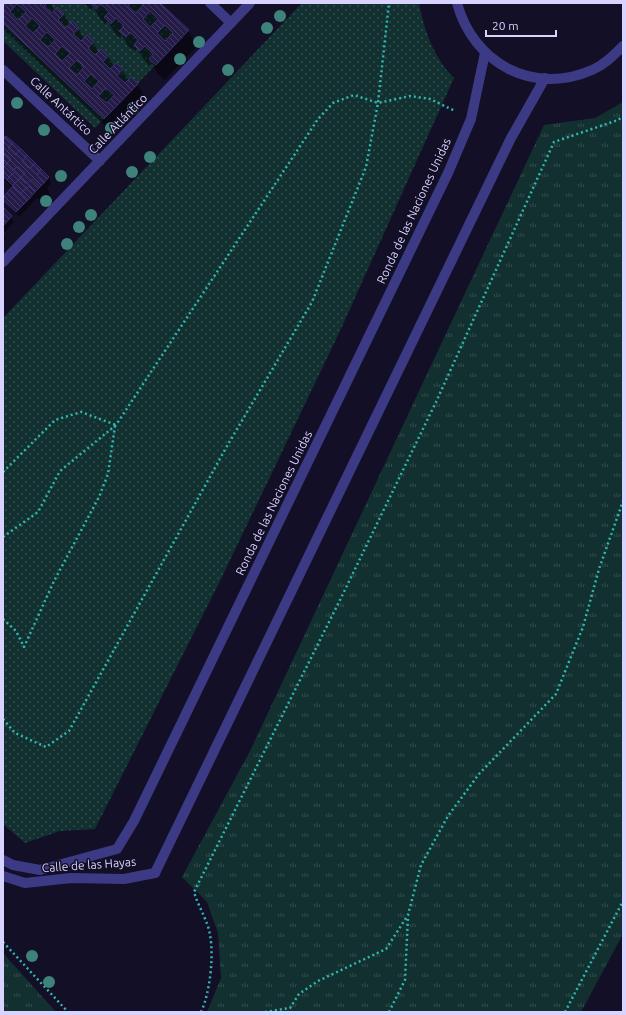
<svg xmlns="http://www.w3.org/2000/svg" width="626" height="1015" viewBox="0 0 626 1015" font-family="Ubuntu,sans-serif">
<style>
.grass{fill:url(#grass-dots)}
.park{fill:url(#park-tufts)}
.shadow{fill:#0007}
.building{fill:url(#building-back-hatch);stroke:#3b2d73;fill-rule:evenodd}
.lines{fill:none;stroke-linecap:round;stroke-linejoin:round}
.path{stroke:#2fb8b0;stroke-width:2.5;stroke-dasharray:2 3;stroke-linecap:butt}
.pedestrian{stroke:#3d3a85;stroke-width:10}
.minor{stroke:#3d3a85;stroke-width:10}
.tertiary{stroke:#3d3a85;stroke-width:10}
.tree{fill:#3d827b}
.labels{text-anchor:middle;stroke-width:3;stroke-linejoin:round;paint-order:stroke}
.street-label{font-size:12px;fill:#d9d4ff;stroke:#130f26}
</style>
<defs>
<pattern id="grass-dots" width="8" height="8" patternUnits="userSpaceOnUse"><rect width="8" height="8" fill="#12302f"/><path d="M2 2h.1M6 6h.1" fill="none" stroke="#344d4e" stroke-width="1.8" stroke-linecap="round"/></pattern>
<pattern id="park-tufts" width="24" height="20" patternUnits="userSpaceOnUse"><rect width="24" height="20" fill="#12302f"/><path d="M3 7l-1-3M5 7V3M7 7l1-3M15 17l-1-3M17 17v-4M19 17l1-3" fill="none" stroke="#344d4e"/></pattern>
<pattern id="building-back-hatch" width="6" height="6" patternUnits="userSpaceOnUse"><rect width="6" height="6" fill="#241b47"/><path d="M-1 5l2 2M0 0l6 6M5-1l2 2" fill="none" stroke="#433b63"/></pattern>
</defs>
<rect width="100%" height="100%" fill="#130f26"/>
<path class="grass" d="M3,3h157l29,27 -94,98 -92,-87z
M302,3h117c5,27 15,55 35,75l-114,253 -120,250 -125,248 -35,2 -35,12 -22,-19v-506z"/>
<path class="park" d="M623,102v832l-42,78h-374l14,-34 -3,-45 -11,-31 -25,-25 68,-126 294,-626 51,-7z
M3,953l53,59h-53z"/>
<path class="shadow" d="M3,3h47l5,8 9,3 6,11 8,3 6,11 9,3 6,11 9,3 6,11 2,-2 6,5 7,11 8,3 9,15 -33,34 -110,-104z
M84,3h76l28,28 9,15 -32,34 -7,-6 -6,-11 -3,3 -12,-17 -2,2 -7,-5 -6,-11 -2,3 -6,-6 -6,-11 -3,3 -5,-6 -7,-11 -2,3z
M3,134l46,44 2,5 -4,5 5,10 -3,3 -4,-3 -3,4 -5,-4 -18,19 -16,-18 9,-11 -9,-11z
M3,209l11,13 -11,12 3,5 -3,3z"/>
<path class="building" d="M5,3h42l-3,3 8,7 5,-6 7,7 -6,6 8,8 6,-7 7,7 -6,6 8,7 6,-6 7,7 -6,6 7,7 6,-6 7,7 -5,6 7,7 6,-6 7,6 -6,7 8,7 6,-6 7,7 -34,35 -101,-96v-18zM17,4l9,8 -8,8 -8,-8zM32,18l8,8 -7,7 -8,-7zM47,32l8,8 -7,7 -8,-7zM62,46l8,7 -8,8 -7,-7zM77,60l7,7 -7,8 -8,-7zM91,74l8,7 -7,8 -8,-8zM106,88l8,7 -7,8 -9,-7z
M90,3h40l-2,3 8,7 7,-8 -1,-2h18l29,27 -33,35 -7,-6 4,-5 -8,-8 -5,5 -6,-6 4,-5 -8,-8 -4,5 -7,-6 5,-5 -8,-8 -5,6 -7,-7 5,-5 -8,-8 -5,5zM150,11l8,8 -8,8 -7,-8zM165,25l8,8 -8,8 -8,-8z
M6,136l7,6 -2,2 -7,-7z
M4,137l8,7 -4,4 7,7 4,-4 7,6 -4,5 8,7 3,-4 7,6 -3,4 7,8 -4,4 -8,-8 -5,5 -7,-6 5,-5 -8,-7 -4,5 -7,-7 5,-5 -8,-7z
M13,142l8,7 -6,6 -7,-7z
M21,149l6,6 -2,2 -6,-6z
M3,152l8,7 -5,5 -3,-2z
M27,155l8,8 -5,6 -8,-7z
M35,163l6,6 -1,2 -7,-6z
M6,164l7,7 4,-5 8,7 -5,5 -6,-6 -7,8 -4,-4v-9z
M41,169l8,8 -5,6 -7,-8z
M14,172l6,6 -7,8 -6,-6z
M20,178l7,6 5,-5 8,8 -5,5 -6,-6 -8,7 -8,-7z
M13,186l15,14 -12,12 -13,-12v-3z
M29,186l6,6 -7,8 -7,-7z
M3,207l9,9 -9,10z"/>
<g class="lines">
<path class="path" d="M3,472l52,-52 26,-8 35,13
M3,537l35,-25 22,-41 56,-46 202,-306 15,-16 21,-8 24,8 32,-7 20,3 25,12
M3,619l13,12 8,16 30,-66 45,-84 9,-23 7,-48
M3,719l12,14 31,14 23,-16 158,-285 85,-144 54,-135 12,-64 11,-100
M3,942l65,70
M201,1012c9,-19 13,-56 9,-77 -2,-14 -12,-29 -16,-43l146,-292 96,-198 118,-260 64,-22 5,-4
M265,1012l25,-4 9,-14 19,-13 68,-32 22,-34 13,-50 27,-49 31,-42 77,-80 27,-67 16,-58 24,-68
M389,1012l16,-32 3,-64
M565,1012l58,-111"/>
<path class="pedestrian" d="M210,3l21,20"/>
<path class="minor" d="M457,3c16,60 76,93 135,67 12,-5 21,-14 31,-24
M3,70l97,91
M3,262l247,-259
M3,876l22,7 46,-5 53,1 31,-6"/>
<path class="tertiary" d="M3,860l10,5 27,5 77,-21 17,-28 314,-648 23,-54 14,-66
M155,873l356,-735 34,-60"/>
</g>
<g class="tree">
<circle cx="280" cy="16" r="6"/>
<circle cx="267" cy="28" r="6"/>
<circle cx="199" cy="42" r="6"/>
<circle cx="180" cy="59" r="6"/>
<circle cx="228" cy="70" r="6"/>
<circle cx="17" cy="103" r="6"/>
<circle cx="133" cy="108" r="6"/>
<circle cx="111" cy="128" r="6"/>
<circle cx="44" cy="130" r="6"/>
<circle cx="150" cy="157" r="6"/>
<circle cx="132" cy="172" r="6"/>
<circle cx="61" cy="176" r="6"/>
<circle cx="46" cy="201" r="6"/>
<circle cx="91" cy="215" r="6"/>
<circle cx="79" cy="227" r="6"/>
<circle cx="67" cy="244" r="6"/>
<circle cx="32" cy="956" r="6"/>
<circle cx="49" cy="982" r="6"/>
</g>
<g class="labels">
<g class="street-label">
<text transform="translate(61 106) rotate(43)" y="4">Calle Antártico</text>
<text transform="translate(118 124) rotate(-46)" y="4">Calle Atlántico</text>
<text transform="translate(414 211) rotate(-65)" y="4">Ronda de las Naciones Unidas</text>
<text transform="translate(274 503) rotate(-64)" y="4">Ronda de las Naciones Unidas</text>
<text transform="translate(89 865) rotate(-4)" y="4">Calle de las Hayas</text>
</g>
</g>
<rect width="626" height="1015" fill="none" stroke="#d9d4ff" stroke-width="8"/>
<path d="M486 30v6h70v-6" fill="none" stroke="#d9d4ff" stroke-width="2"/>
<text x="492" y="30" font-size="12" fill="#d9d4ff" stroke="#130f26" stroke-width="3" paint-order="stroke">20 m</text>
</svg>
